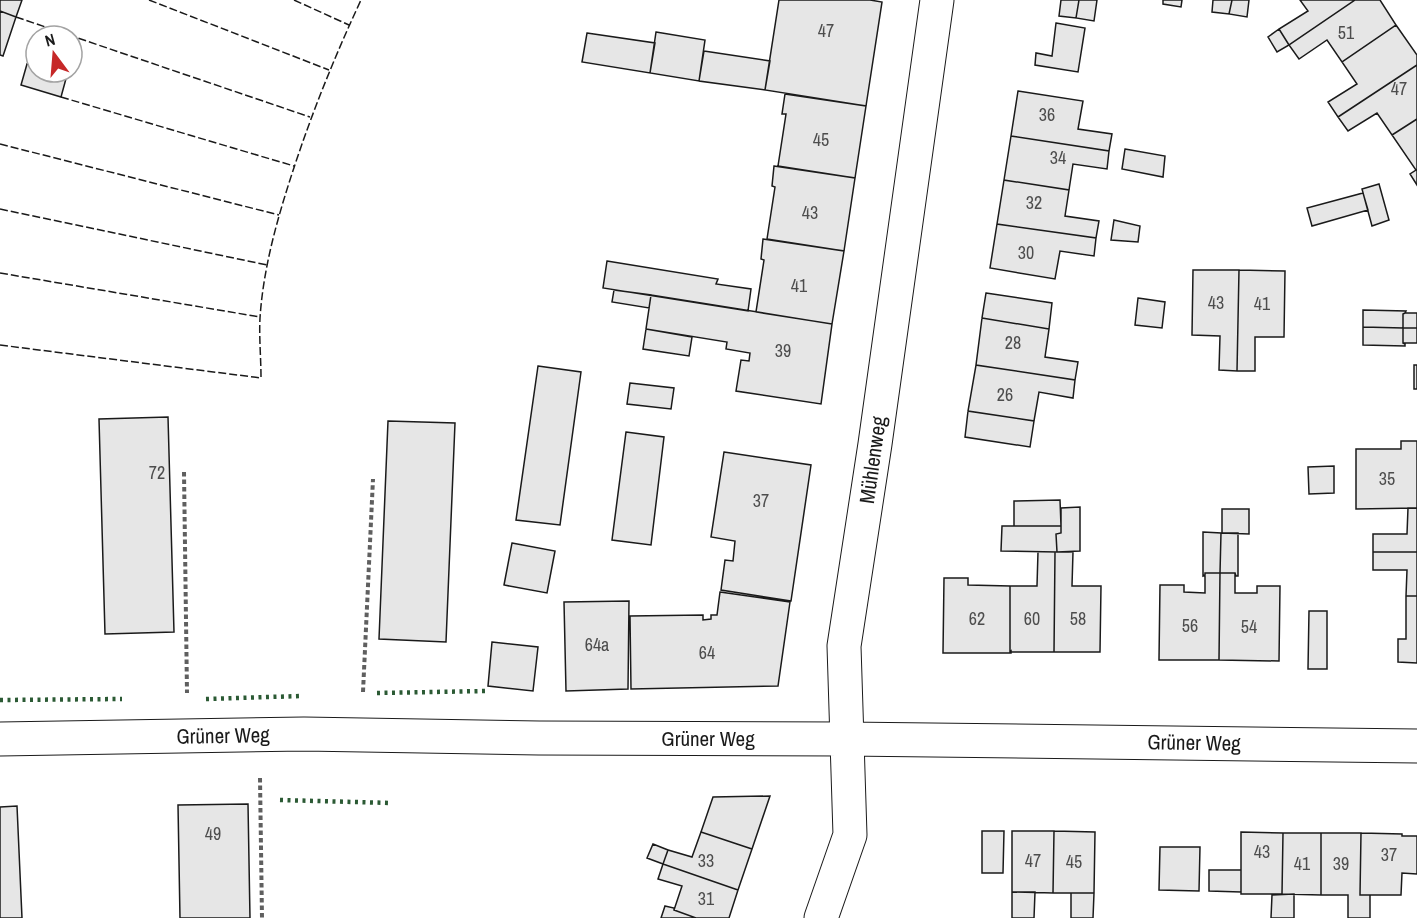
<svg xmlns="http://www.w3.org/2000/svg" width="1417" height="918" viewBox="0 0 1417 918" font-family="'Archivo Narrow',sans-serif">
<style>
.building{fill:#e6e6e6;stroke:#1a1a1a;stroke-width:1.5}
.lines{fill:none;stroke-linecap:round;stroke-linejoin:round}
.minor-casing{stroke:#1a1a1a;stroke-width:35}
.path{stroke:#5f5f5f;stroke-width:4;stroke-dasharray:4.5 3;stroke-linecap:butt}
.minor{stroke:#fff;stroke-width:33}
.hedge{stroke:#2b5a34;stroke-width:4.5;stroke-dasharray:3 4.5;stroke-linecap:butt}
.fence{stroke:#1a1a1a;stroke-width:1.5;stroke-dasharray:8 3;stroke-linecap:butt}
.labels{text-anchor:middle;stroke-width:4.5;stroke-linejoin:round;paint-order:stroke}
.number-label{font-size:18px;fill:#4d4d4d}
.street-label{font-size:21px;fill:#1a1a1a;stroke:#fff}
</style>
<rect width="100%" height="100%" fill="#fff"/>
<path class="building" d="M0,0h22l-6,17 -16,-6z
M779,0h91l12,2 -16,104 -101,-16z
M1061,0h18l-3,18 -17,-2z
M1079,0h18l-3,21 -18,-3z
M1163,0h19l-1,7 -18,-3z
M1213,0h19l-3,14 -17,-2z
M1232,0h17l-2,17 -18,-3z
M1300,0h55l-66,45 -10,-16 29,-18z
M1355,0h25l16,25 -54,37 -15,-22 -28,19 -10,-14z
M0,11l16,6 -13,39 -3,-1z
M1056,23l29,5 -7,44 -43,-7 1,-12 16,3z
M1396,25l21,30v10l-79,52 -10,-15 29,-18 -15,-22z
M1279,29l10,16 -12,7 -9,-15z
M656,32l49,8 -6,41 -49,-8z
M587,33l68,10 -5,30 -68,-11z
M704,51l66,10 -5,29 -66,-9z
M27,64l9,2v6h21l10,3 -6,22 -40,-12z
M1417,65v54l-25,16 -15,-22 -29,18 -10,-14z
M1018,91l65,10 -5,28 34,5 -3,17 -98,-15z
M785,94l81,12 -11,72 -77,-12 8,-52h-4z
M1417,119v66l-7,-11 6,-4 -24,-35z
M1011,136l98,15 -2,18 -34,-5 -4,26 -65,-10z
M1125,149l40,7 -2,21 -41,-8z
M774,166l81,12 -11,73 -77,-12 8,-52 -3,-1z
M1004,180l65,10 -4,26 34,5 -3,17 -99,-14z
M1379,184l10,36 -17,6 -10,-37z
M1363,193l5,17 -56,16 -5,-18z
M1114,220l26,6 -2,16 -27,-2z
M997,224l99,14 -2,18 -34,-5 -5,28 -65,-11z
M763,239l81,12 -12,73 -76,-12 8,-52 -3,-1z
M607,261l111,18 -2,5 35,5 -3,22 -145,-23z
M1193,270h46l-2,101 -18,-1 1,-34 -28,-1z
M1239,270l46,1 -1,66h-29v34h-18z
M614,290l37,5 -2,13 -37,-6z
M986,293l66,10 -3,26 -67,-11z
M651,295l181,29 -11,80 -85,-13 5,-31 8,1 1,-8 -24,-4 1,-7 -81,-13z
M1138,298l27,4 -3,26 -27,-3z
M1363,310l43,1 -1,2 -2,1v14l-40,-1z
M1405,313h12v15h-14v-14z
M982,318l67,11 -4,28 33,5 -3,18 -99,-15z
M1363,327l40,1v15l2,1v2l-42,-1z
M1403,328h14v15h-14z
M646,329l46,8 -3,19 -46,-7z
M976,365l99,15 -2,18 -34,-6 -5,29 -66,-10z
M1414,365h3v24h-3z
M538,366l43,6 -21,153 -44,-5z
M630,383l44,5 -3,21 -44,-5z
M968,411l66,10 -4,26 -65,-10z
M168,417l6,215 -69,2 -6,-215z
M388,421l67,2 -9,219 -67,-3z
M626,432l38,5 -13,108 -39,-5z
M1401,441h16v67l-61,1v-60h45z
M724,452l87,13 -20,136 -70,-11 4,-30 8,1 2,-20 -24,-4z
M1334,466v27l-25,1 -1,-27z
M1060,500l1,26h-47v-25z
M1080,507v44l-23,1 -1,-18 5,-1v-25z
M1408,508h9v44h-44v-18h34z
M1222,509h27v25l-27,-1z
M1002,526h59v7l-5,1 1,18 -56,-1z
M1203,532l18,1 -1,40h-15v2l-2,1z
M1221,533h17v43h-2l-1,-3h-15z
M512,543l43,8 -8,42 -43,-8z
M1038,552h17l-1,100h-44v-66h27z
M1055,552h18l-1,34h29l-1,66h-46z
M1373,552h44v44h-11l1,-26h-34z
M1205,573h15l-1,87h-60l1,-75h24v7l21,1z
M1220,573h15v20h22v-7h23l-1,75 -60,-1z
M944,578h24v7l42,1v66l1,-1v2h-68z
M720,592l70,10 -12,84 -147,3 -1,-73 73,-1v5l8,-1v-4h6z
M1406,596h11v67l-19,-1v-23h8z
M629,601l-1,88 -62,2 -2,-89z
M1309,611h18v58h-19z
M492,642l46,5 -5,44 -45,-5z
M770,796l-18,53 -51,-17 12,-35z
M248,804l2,114h-70l-2,-113z
M17,806l5,112h-22v-111z
M982,831h22l-1,42h-21z
M1012,831h42l-1,62 -41,-1z
M1054,831l41,1 -1,61h-41z
M701,832l51,17 -14,41 -75,-26 5,-14 24,7z
M1241,832l42,1 -1,61h-41z
M1283,833h38v62l-39,-1z
M1321,833h40l-1,62h10v23h-22v-23h-27z
M1361,833l41,1v2h15v38l-15,-1 -1,22h-41z
M653,844l15,6 -5,14 -16,-6z
M1160,847h40l-1,44 -40,-1z
M663,864l75,26 -9,28h-33l-22,-8 8,-24 -24,-7z
M1209,870h32v22l-32,-1z
M1012,892h23l-1,26h-22z
M1071,893h23l-1,25h-22z
M1294,894v24h-23l1,-23z
M665,906l9,2v2l22,8h-35z"/>
<g class="lines">
<defs>
<path id="minor" d="M0,739l304,-5 235,4 307,1 571,7
M821,918l29,-83 -6,-189 31,-202 62,-444"/>
</defs>
<use href="#minor" class="minor-casing"/>
<path class="path" d="M184,472l3,221
M363,692l10,-213
M260,778l2,140"/>
<use href="#minor" class="minor"/>
<path class="hedge" d="M377,693l110,-2
M206,699l95,-3
M0,700l122,-1
M280,800l112,3"/>
<path class="fence" d="M149,0l180,70
M294,0l55,25
M16,17l294,100
M61,97l233,69
M0,144l279,71
M0,209l267,56
M0,273l260,44
M0,345l261,33c0,-20 -2,-40 -1,-60 3,-46 15,-91 29,-135 20,-63 44,-123 72,-183"/>
</g>
<g class="labels">
<g class="number-label">
<text x="826" y="37">47</text>
<text x="1346" y="39">51</text>
<text x="1399" y="95">47</text>
<text x="1047" y="121">36</text>
<text x="821" y="146">45</text>
<text x="1058" y="164">34</text>
<text x="1034" y="209">32</text>
<text x="810" y="219">43</text>
<text x="1026" y="259">30</text>
<text x="799" y="292">41</text>
<text x="1216" y="309">43</text>
<text x="1262" y="310">41</text>
<text x="1013" y="349">28</text>
<text x="783" y="357">39</text>
<text x="1005" y="401">26</text>
<text x="157" y="479">72</text>
<text x="1387" y="485">35</text>
<text x="761" y="507">37</text>
<text x="977" y="625">62</text>
<text x="1032" y="625">60</text>
<text x="1078" y="625">58</text>
<text x="1190" y="632">56</text>
<text x="1249" y="633">54</text>
<text x="597" y="651">64a</text>
<text x="707" y="659">64</text>
<text x="213" y="840">49</text>
<text x="1262" y="858">43</text>
<text x="1389" y="861">37</text>
<text x="706" y="867">33</text>
<text x="1033" y="867">47</text>
<text x="1074" y="868">45</text>
<text x="1302" y="870">41</text>
<text x="1341" y="870">39</text>
<text x="706" y="905">31</text>
</g>
<g class="street-label">
<text transform="translate(873 460) rotate(-82)" y="7">Mühlenweg</text>
<text transform="translate(223 736) rotate(-1)" y="7">Grüner Weg</text>
<text x="708" y="746">Grüner Weg</text>
<text transform="translate(1194 743) rotate(1)" y="7">Grüner Weg</text>
</g>
</g>
<g transform="translate(54 54) rotate(344)"><circle r="28" fill="#ffffff" stroke="#a3a3a3" stroke-width="1.5"/>
<path d="M0-4.5L10 22L0 15L-10 22Z" fill="#c62828"/>
<text y="-9" font-size="16" font-weight="bold" text-anchor="middle" fill="#1a1a1a">N</text>
</g>
</svg>
